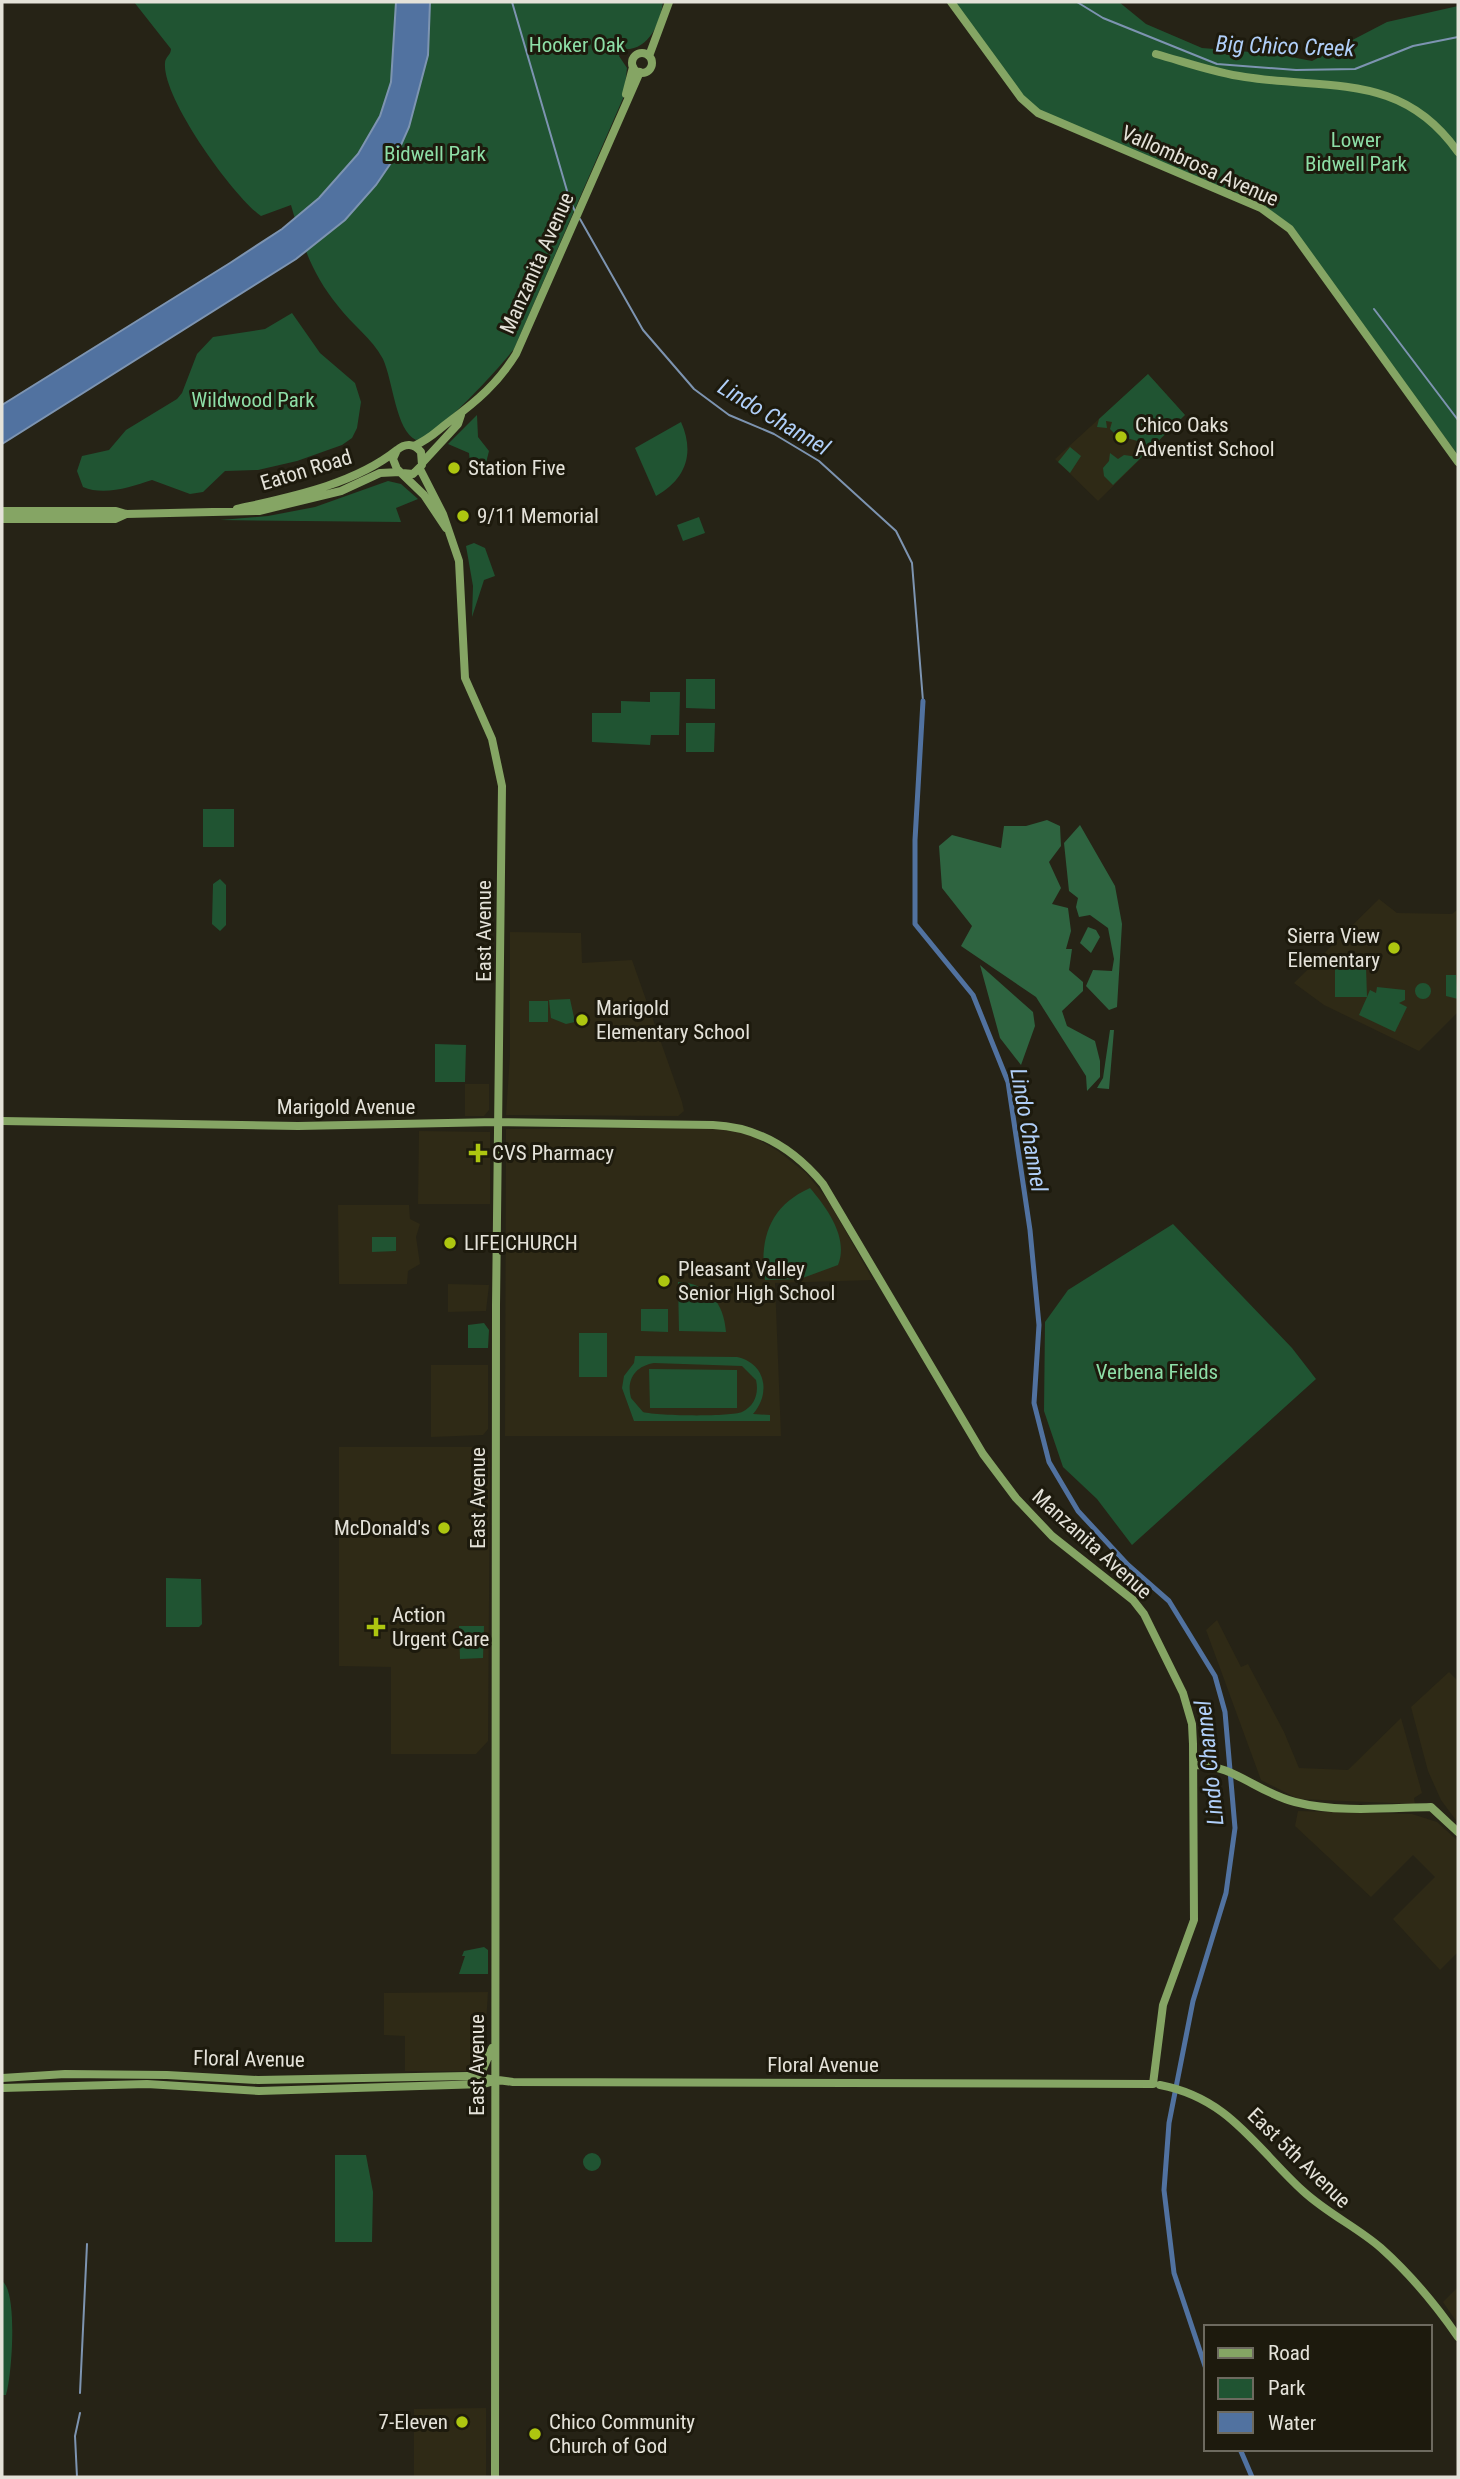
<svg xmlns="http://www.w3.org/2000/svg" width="1460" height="2479" viewBox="0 0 1460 2479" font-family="'Roboto Condensed',sans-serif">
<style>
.built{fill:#2f2a16}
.green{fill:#205432;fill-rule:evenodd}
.forest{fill:#2e6440}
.water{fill:#5172a0;stroke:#7d94b1;stroke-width:2}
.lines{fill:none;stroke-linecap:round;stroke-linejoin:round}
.stream{stroke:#7d94b1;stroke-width:2}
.canal{stroke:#5172a0;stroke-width:5}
.secondary{stroke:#85a564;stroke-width:8}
.poi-dot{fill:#adc610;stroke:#1d1a0d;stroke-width:2.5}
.labels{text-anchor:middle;stroke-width:6;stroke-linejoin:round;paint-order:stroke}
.park-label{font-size:21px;fill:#8ddea6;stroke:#1d1a0d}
.street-label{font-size:21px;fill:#e4e2d9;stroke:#1d1a0d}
.poi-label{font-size:21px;fill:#e4e2d9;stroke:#1d1a0d;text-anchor:start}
.water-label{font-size:23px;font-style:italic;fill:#b0cff9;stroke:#1d1a0d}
</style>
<rect width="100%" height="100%" fill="#262316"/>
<path class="built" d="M1148,374l37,41 -87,86 -43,-42z
M1379,899l18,14 55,1 6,-5v103l-39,39 -95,-46 -30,-22z
M510,932l71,1 1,30 50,-3 50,142 2,9 -6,5 -172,-1 4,-60z
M465,1084h24v26l-5,6h-19z
M682,1128l51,2 21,7 24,14 28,22 22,27 45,80 -98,3 6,153h-276l1,-307z
M419,1131l71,1v72h-72z
M338,1205h71l1,14 10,5 -4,13 4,27 -12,7 -1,13h-68z
M448,1284l41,1 -3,26 -38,1z
M431,1365h57v64l-5,6 -52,2z
M339,1447h139l8,5 4,8 -2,281 -12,13h-85v-87l-52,-1z
M1217,1620l24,47 7,-3 36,68 15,36 49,2 53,-52 21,75 -8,5 1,6 -117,-5 -37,-19 -55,-150z
M1449,1672l9,9v142l-17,-23 -13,-29 -17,-64z
M1298,1811l114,3 25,8 21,19v111l-18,18 -47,-51 42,-42 -22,-22 -42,42 -76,-71z
M488,1992l-4,65 -8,14h-71v-35l-21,-1v-42z
M1458,2287v37l-15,-22z
M486,2408v69h-72v-68z"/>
<path class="green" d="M134,2h529c-3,22 -15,50 -41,47l-3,7 8,12 -3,28 -110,253c-16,20 -75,86 -98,91 -20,-9 -23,-59 -33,-81 -11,-21 -31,-34 -45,-53 -26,-32 -36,-62 -47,-101l-30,11c-28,-20 -99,-118 -96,-153 0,-6 6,-8 6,-14z
M951,2h168l27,22 56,24 74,6 36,7 75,-39 71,-16v449l-168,-226 -29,-21 -204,-86 -36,-24z
M292,313l28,40 35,30 6,19 -4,26 -5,10 -10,7 -45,16 -39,9 -33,1 -22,21 -13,2 -38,-14c-21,7 -48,16 -69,7l-6,-16 5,-15 27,-6 17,-20 51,-31 5,-6 15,-39 16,-17 52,-8z
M1148,374l37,41 -72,70 -9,-9 -1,-8 6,-7 1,-8 8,6 6,-4 14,2 3,-15 -25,-7 -6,-6 2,-7 -6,-1 1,7 -10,-1 2,-8z
M477,415l1,22 11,14 -3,12h-16l-1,-10 -21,-9z
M681,422c14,31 5,57 -25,74l-21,-48z
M1070,447l11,9 -11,17 -12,-11z
M388,481l13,3 17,15 -22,9 5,14 -181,-2 48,-4 47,-9z
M699,517l6,16 -22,8 -6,-16z
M474,543l11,5 10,28 -11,4 -12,37 1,-31 -7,-40z
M686,679h29v30l-29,-1z
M650,692h30l-1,43h-28l-1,10 -58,-3v-29h29v-12l29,1z
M686,723h29l-1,29h-28z
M203,809h31v38h-31z
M220,879l6,6v40l-6,6 -8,-7 1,-40z
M1335,966h31l1,31 3,-7 6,3 1,-6 28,3v10l-6,3 8,4 -12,25 -36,-17 8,-18h-32z
M1446,975h10l2,24 -12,-3z
M1415 991a8 8 0 1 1 16 0a8 8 0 1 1-16 0Z
M570,999l5,23 -9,2 -15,-6 -2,-18z
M529,1001h19v21h-19z
M435,1044l31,1 -1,37h-30z
M810,1188c17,20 39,50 28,77l-38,14 -35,1c-6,-42 5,-74 45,-92z
M1173,1224l119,124 24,31 -184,166 -35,-46 -34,-32 -19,-56 1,-89 23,-32z
M372,1237h24v14l-24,1z
M678,1282c30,1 46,21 48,50l-47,-1z
M641,1309h27v23l-27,-1z
M484,1323l5,7 -1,18h-20v-23z
M579,1333h28v44h-28z
M635,1356l102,1c29,6 34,37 16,57l17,1v6h-136l-12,-33 2,-12 10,-13zM654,1363l88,3 14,14c3,13 -1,26 -14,32 -12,5 -85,4 -99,0l-12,-14c-5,-18 4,-32 23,-35z
M649,1369l88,1v38h-87z
M166,1578l35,1 1,45 -3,3h-33z
M459,1626h25l-1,32 -23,1z
M484,1947l4,3v24h-29l6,-18h-3l2,-5z
M583 2162a9 9 0 1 1 18 0a9 9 0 1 1-18 0Z
M335,2155h31l7,37 -1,50h-37z
M2,2281c16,10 10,95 4,114h-4z"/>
<path class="forest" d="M1047,820l13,6 1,20 -12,16 12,26 -9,16 16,4 3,23 -5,18h6l-3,21 14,12v9l-21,20 5,15 28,15 5,20v16l-13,14 -1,-15 -50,-79 -75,-51 11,-20 -30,-38 -3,-42 13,-11 49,13 3,-22h22z
M1080,825l35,61 7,38 -5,83 -8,3 -23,-24 7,-16 19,1 2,-12 -6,-31 -18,-13 -11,2 -3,-10 2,-9 -9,-7 -5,-48z
M1088,927l8,3 4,7 -9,16 -11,-10z
M980,965l53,47 2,14 -14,39 -21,-27z
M1110,1030h4l-5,59 -12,-1 6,-10z"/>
<path class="water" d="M396,2h34l-2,53 -19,72 -12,27 -21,31 -31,35 -49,39 -294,185v-39l228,-142 52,-34 37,-31 39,-44 22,-38 11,-34z"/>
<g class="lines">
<path class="stream" d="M512,2l58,199 5,10
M1077,2l26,16 114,46 79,6 59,-1 58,-23 45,-9
M580,219l63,111 51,59 35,26 45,19 45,27 77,70 16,32 11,138
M1374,309l84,111
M80,2393l7,-149
M77,2477l-2,-41 5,-23"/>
<path class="canal" d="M923,701l-8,139v84l58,71 35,87 22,148 9,95 -5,78 15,59 29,49 50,54 41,36 46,75 10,36 10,116 -9,65 -33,108 -24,122 -5,67 10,83 32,96
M1240,2449l12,28"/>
<path class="secondary" d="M951,2l70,96 17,15 223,95 29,21 168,233
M632 63a10 10 0 1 1 20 0a10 10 0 1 1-20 0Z
M1156,54c29,8 59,19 89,23 85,13 157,-5 213,75
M649,56l20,-54
M626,94l7,-27
M414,446c19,-9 21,-14 36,-25 27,-20 48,-38 66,-67l124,-282
M423,462l35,-38 3,-9
M420,469l23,45 16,47 6,117 27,61 10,47 -6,519 -1,1172
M402,473l11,1 9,-9 -1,-13c-7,-9 -16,-9 -24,-2l-4,9 4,10 27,26 22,33
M237,509c53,-12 116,-24 160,-59
M2,511h114l10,3 133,-3 82,-20 39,-18 20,-1
M2,519h113l11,-5
M2,1121l296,5 199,-4 216,3c46,2 81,24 110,59l160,270 33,44 36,38 81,64 11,14 39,79 9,31 1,20 1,176 -31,85 -10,79 -640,-2 -45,-6 -210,4 -91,-5 -102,-1 -63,4
M1194,1765c39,-1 64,28 101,37 42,11 93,6 136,5l27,25
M471,2075l12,-6 9,-21
M1160,2085c69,13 95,62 143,106 25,23 54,36 78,57 29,26 55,57 77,89
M2,2088l145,-4 112,7 225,-7 10,-3"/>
</g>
<g class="poi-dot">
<circle cx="1121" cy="437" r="7"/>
<circle cx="454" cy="468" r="7"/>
<circle cx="463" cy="516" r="7"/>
<circle cx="1394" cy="948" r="7"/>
<circle cx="582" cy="1020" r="7"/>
<path d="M474.5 1142.5h7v7h7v7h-7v7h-7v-7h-7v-7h7z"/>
<circle cx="450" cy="1243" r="7"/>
<circle cx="664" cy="1281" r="7"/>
<circle cx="444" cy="1528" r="7"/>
<path d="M372.5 1616.5h7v7h7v7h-7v7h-7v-7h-7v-7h7z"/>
<circle cx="462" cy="2422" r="7"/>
<circle cx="535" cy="2434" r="7"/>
</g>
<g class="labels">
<g class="park-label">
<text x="577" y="52">Hooker Oak</text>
<text x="1356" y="147">Lower<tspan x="1356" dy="24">Bidwell Park</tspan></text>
<text x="435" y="161">Bidwell Park</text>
<text x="253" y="407">Wildwood Park</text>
<text x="1157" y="1379">Verbena Fields</text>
</g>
<g class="street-label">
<text transform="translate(1200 166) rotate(24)" y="7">Vallombrosa Avenue</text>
<text transform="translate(537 263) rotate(-66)" y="7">Manzanita Avenue</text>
<text transform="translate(306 470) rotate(-17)" y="7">Eaton Road</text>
<text transform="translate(484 931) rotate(-90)" y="7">East Avenue</text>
<text x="346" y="1114">Marigold Avenue</text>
<text transform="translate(478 1498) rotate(-90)" y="7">East Avenue</text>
<text transform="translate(1092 1544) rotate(42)" y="7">Manzanita Avenue</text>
<text transform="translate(249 2059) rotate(1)" y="7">Floral Avenue</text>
<text transform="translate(477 2065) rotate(-90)" y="7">East Avenue</text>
<text x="823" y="2072">Floral Avenue</text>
<text transform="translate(1299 2158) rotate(44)" y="7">East 5th Avenue</text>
</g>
<g class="poi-label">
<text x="1135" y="432">Chico Oaks<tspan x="1135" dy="24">Adventist School</tspan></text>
<text x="468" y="475">Station Five</text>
<text x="477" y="523">9/11 Memorial</text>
<text x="1380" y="943" text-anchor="end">Sierra View<tspan x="1380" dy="24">Elementary</tspan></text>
<text x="596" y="1015">Marigold<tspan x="596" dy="24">Elementary School</tspan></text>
<text x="492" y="1160">CVS Pharmacy</text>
<text x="464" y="1250">LIFE|CHURCH</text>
<text x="678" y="1276">Pleasant Valley<tspan x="678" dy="24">Senior High School</tspan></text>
<text x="430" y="1535" text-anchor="end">McDonald's</text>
<text x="392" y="1622">Action<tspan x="392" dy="24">Urgent Care</tspan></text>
<text x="448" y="2429" text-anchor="end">7-Eleven</text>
<text x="549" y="2429">Chico Community<tspan x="549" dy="24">Church of God</tspan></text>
</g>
<g class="water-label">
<text transform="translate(1285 46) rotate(2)" y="8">Big Chico Creek</text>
<text transform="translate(774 417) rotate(31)" y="8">Lindo Channel</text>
<text transform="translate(1029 1130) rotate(80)" y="8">Lindo Channel</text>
<text transform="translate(1209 1763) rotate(-96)" y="8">Lindo Channel</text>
</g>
</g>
<rect width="1460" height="2479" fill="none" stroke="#e4e2d9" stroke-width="7"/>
<rect x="1204" y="2325" width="228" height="126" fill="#1d1a0d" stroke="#6d6a5f" stroke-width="2"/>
<rect x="1218" y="2348" width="35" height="10" fill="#85a564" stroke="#6d6a5f" stroke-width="2"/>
<text x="1268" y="2360" font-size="21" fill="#e4e2d9">Road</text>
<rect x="1218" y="2378" width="35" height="21" fill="#205432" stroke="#6d6a5f" stroke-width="2"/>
<text x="1268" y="2395" font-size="21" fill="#e4e2d9">Park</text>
<rect x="1218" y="2412" width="35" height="21" fill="#5172a0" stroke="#6d6a5f" stroke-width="2"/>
<text x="1268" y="2430" font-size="21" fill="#e4e2d9">Water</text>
</svg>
